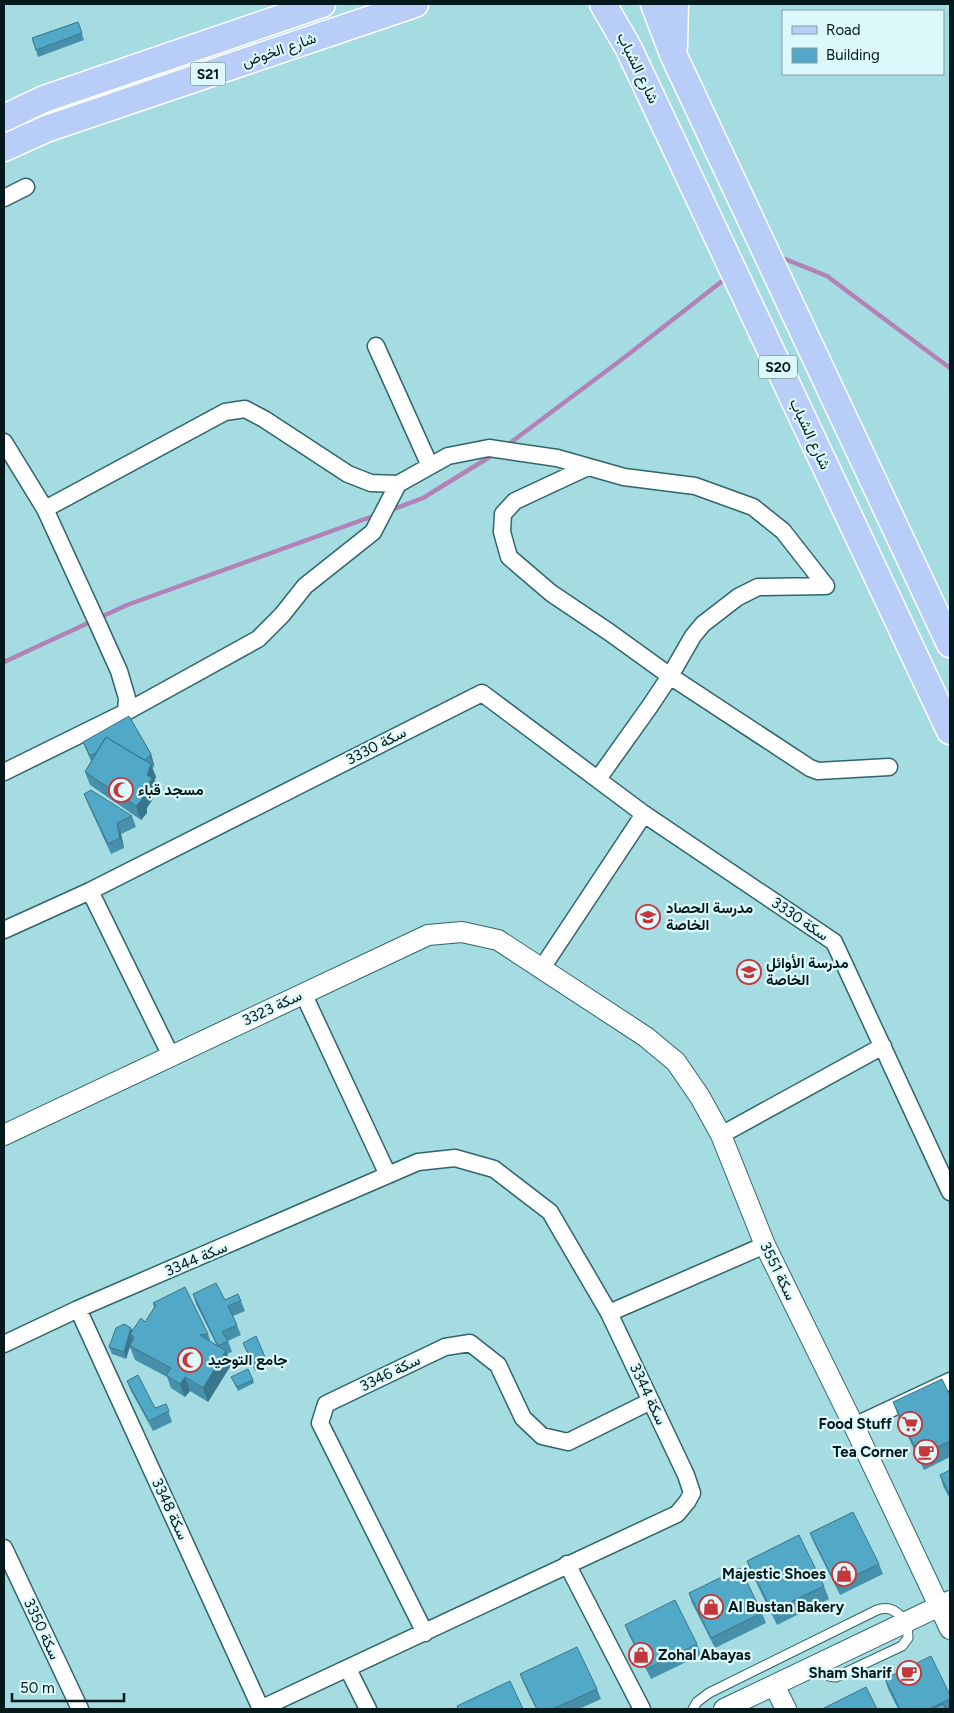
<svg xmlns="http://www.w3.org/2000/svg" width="954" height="1713" viewBox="0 0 954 1713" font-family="Figtree,Vazirmatn,sans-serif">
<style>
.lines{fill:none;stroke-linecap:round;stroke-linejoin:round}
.stream{stroke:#b281b6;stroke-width:4.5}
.service-casing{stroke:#2e656a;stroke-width:11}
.minor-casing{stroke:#2e656a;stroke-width:19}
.tertiary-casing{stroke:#2e656a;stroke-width:22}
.primary-casing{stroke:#fff;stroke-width:29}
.service{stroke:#fff;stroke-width:9}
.minor{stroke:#fff;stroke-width:16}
.tertiary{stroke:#fff;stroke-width:20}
.primary{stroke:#b8cdf7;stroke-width:26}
.wall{fill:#4690ab}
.shaded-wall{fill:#39768b}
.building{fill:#51a8c7;stroke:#39768b}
.labels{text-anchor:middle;stroke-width:4.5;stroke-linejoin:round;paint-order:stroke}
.shield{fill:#dcf8fa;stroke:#445c5e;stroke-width:1}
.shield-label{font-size:14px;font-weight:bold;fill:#03191b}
.street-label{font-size:15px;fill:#03191b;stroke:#dcf8fa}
.poi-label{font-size:15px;font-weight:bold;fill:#03191b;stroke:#dcf8fa;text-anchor:start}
</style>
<rect width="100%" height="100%" fill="#a4dce2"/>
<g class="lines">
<path class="stream" d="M780,257l47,19 123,92
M506,446l119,-89 96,-75
M391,510l32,-12 73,-45
M4,662l123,-57 249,-90"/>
<defs>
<path id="service" d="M693,1709l4,-7 12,-9 168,-83c14,-5 21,3 30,12l1,16 -6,8 -66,31 -7,-1 -15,-8"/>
<path id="minor" d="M4,198l22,-11
M376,346l54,120
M4,442l41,67 51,111 23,51 8,27 -1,14
M588,467l-73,34 -12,13 -1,18 7,25 42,36 58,39 61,44 140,92 8,3 71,-4
M45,509l180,-97 20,-3 19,10 84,55 23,9 27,1 50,-28 41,-8 68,10 67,19 71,9 58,21 30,24 43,55 -68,1 -20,10 -35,27 -10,12 -23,40 -20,30 -52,73
M4,772l122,-60 132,-73 24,-24 23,-29 68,-54 25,-48
M90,891l81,165
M4,930l86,-39 392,-198 162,121 190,128 116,250
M542,968l102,-154
M303,993l85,182
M721,1135l162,-89
M78,1309l183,400
M609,1313l156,-68
M4,1344l74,-35 340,-147 37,-4 39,11 56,43 59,101 77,162 6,18 -5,9 -10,12 -417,195
M854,1426l96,-45
M4,1548l76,161
M567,1564l75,145
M425,1633l-105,-210 6,-19 119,-57 25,-4 28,22 25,53 19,18 26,6 83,-41
M348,1669l20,40"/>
<path id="tertiary" d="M4,1135l424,-200 34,-3 36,8 148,97 30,25 24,35 21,38 44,110 89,181 96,203
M774,1685l12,24
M724,1709l226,-108"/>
<path id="primary" d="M603,4l25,43 322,684
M654,4l19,50 277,590
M674,46l1,-42
M4,118l40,-19 278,-95
M4,148l42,-19 369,-125"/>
</defs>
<use href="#service" class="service-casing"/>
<use href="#minor" class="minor-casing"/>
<use href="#tertiary" class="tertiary-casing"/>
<use href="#primary" class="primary-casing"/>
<use href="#service" class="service"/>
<use href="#minor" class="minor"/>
<use href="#tertiary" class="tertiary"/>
<use href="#primary" class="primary"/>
</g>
<path class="wall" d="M78,22l6,18 -46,17 -6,-19z
M83,742l68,12 3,11v2l-2,1 4,9 -2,4 6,7 -13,20v5l-6,7 -51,-35 -5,-13 6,-11z
M84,794l48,22 4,11 -15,7 3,14 -13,6 -23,-50z
M193,1294l32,6 16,1 4,10 -12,5 8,19 -13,6 4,11 -5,2 4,11 -23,37 -18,-11 -5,6 -14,-9 -4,-11 -32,-17 -5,-13 -4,12 -14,-5 -3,-7 22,-19 1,3 13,-9 9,-14 -1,-5 55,31 3,8 6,4 -21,-42z
M243,1343l22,14 3,7 -13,7z
M231,1377l22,3 1,3 -16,8z
M127,1381l28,27 11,-4 6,18 -19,9 -22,-40z
M950,1396v61l-26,13 -26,-54 -5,-14z
M950,1470v29l-7,-13 -3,-11z
M810,1533l69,31 4,10 -43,21 -26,-52z
M747,1561l77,25 5,13 -52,26 -25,-51z
M689,1593l73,20 4,10 -51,25 -23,-45z
M625,1625l72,19 4,11 -50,24 -22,-44z
M520,1674l77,15 4,10 -22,10h-43l-12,-25z
M885,1679l65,16v14h-52l-10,-20z"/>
<path class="shaded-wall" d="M151,754l3,11v2l-4,-11z
M151,764l5,13 -2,5 3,10 -10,16v5l-6,7 -5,-14 6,-12 5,-19z
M159,784l1,4 -3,4 -1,-4z
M117,823l4,11 3,14 -4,-10z
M131,1328l3,7 -4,-1 2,5 -6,20 -2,-7z
M226,1351l5,14 -23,37 -5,-14z
M185,1377l5,14 -5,6 -5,-13z"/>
<path class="building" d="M78,22l4,11 -46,17 -4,-12z
M129,716l22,38 -1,2 -6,4 -38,-23 -10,16 -6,3 -7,-14z
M106,737l45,27 -4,11 5,3 -10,16v6l-6,6 -51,-34z
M153,780l6,4 -3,4z
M91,790l41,26 -15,7 3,15 -12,6 -24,-50z
M216,1283l9,17 13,-6 3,7 -13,5 9,19 -15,7 6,9 -10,5 -25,-52z
M185,1287l23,47 -8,1 26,16 -23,37 -18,-11 -5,7 -14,-9 5,-7 -41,-22 4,-9 -4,-3 11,-16 4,4 11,-17 -3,-2z
M124,1324l7,4 -7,24 -15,-5 7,-19z
M256,1336l9,21 -12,7 -10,-21z
M248,1369l5,11 -16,7 -6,-10z
M138,1375l17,33 11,-4 3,7 -20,10 -22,-40z
M942,1379l8,17v45l-31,15 -26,-54z
M950,1470v26l-10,-21z
M853,1512l26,52 -43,21 -26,-52z
M799,1535l25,51 -52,25 -25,-50z
M740,1568l22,45 -51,25 -22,-45z
M675,1600l22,44 -50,25 -22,-44z
M577,1647l20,42 -44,20h-16l-17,-35z
M931,1656l19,39v4l-21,10h-29l-15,-30z
M510,1681l13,28h-65l-1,-3z
M866,1687l11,22h-52l-1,-1z
M943,1704l3,5h-13z"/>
<defs>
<symbol id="mosque-ring" viewBox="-11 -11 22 22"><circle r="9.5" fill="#dcf8fa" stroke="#c6373b" stroke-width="1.5"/><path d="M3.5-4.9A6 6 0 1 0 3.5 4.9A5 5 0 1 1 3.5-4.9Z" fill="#c6373b"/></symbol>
<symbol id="school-ring" viewBox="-11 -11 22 22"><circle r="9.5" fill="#dcf8fa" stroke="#c6373b" stroke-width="1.5"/><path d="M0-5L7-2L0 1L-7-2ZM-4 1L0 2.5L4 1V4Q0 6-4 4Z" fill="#c6373b"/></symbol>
<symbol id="supermarket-ring" viewBox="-11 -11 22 22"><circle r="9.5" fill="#dcf8fa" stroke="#c6373b" stroke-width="1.5"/><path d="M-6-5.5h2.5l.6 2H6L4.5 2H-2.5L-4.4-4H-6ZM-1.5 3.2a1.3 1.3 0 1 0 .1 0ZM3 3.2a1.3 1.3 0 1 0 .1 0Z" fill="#c6373b"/></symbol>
<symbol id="cafe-ring" viewBox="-11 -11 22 22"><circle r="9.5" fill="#dcf8fa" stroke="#c6373b" stroke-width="1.5"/><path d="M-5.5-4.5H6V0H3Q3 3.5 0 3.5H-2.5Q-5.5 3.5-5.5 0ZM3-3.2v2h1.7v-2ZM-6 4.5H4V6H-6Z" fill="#c6373b"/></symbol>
<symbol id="shop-ring" viewBox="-11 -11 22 22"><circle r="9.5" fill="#dcf8fa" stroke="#c6373b" stroke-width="1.5"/><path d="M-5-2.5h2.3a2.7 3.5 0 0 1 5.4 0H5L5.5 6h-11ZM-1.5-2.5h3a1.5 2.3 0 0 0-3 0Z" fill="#c6373b"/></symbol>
</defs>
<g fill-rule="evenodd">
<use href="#mosque-ring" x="107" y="776" width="28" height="28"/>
<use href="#school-ring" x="634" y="903" width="28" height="28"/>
<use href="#school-ring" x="735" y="958" width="28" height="28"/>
<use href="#mosque-ring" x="176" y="1346" width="28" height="28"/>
<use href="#supermarket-ring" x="896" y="1410" width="28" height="28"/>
<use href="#cafe-ring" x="912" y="1438" width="28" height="28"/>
<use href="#shop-ring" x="830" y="1560" width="28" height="28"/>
<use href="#shop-ring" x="697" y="1593" width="28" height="28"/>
<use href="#shop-ring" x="627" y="1641" width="28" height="28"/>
<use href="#cafe-ring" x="895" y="1659" width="28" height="28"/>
</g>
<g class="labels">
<g class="shield">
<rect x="190.5" y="62.5" width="35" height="23" rx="4"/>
<rect x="759" y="355.5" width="38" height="23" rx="4"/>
</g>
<g class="shield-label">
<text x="208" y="79">S21</text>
<text x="778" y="372">S20</text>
</g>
<g class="street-label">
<text transform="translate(279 50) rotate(-19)" y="5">شارع الخوض</text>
<text transform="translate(638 68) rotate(64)" y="5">شارع الشباب</text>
<text transform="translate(810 434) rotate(65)" y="5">شارع الشباب</text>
<text transform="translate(376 746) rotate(-27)" y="5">سكة 3330</text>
<text transform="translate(800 919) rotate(34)" y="5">سكة 3330</text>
<text transform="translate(272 1008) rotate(-25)" y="5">سكة 3323</text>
<text transform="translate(196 1259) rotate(-23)" y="5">سكة 3344</text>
<text transform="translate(778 1271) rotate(64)" y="5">سكة 3551</text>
<text transform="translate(390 1373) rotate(-26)" y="5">سكة 3346</text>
<text transform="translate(648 1394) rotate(65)" y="5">سكة 3344</text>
<text transform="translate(170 1509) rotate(65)" y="5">سكة 3348</text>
<text transform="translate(42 1629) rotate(65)" y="5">سكة 3350</text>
</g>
<g class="poi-label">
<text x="138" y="795">مسجد قباء</text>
<text x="666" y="913">مدرسة الحصاد<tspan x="666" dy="17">الخاصة</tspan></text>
<text x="766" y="968">مدرسة الأوائل<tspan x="766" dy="17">الخاصة</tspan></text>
<text x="208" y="1365">جامع التوحيد</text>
<text x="892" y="1429" text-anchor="end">Food Stuff</text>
<text x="908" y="1457" text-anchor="end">Tea Corner</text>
<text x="826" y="1579" text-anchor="end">Majestic Shoes</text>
<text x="728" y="1612">Al Bustan Bakery</text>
<text x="658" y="1660">Zohal Abayas</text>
<text x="892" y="1678" text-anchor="end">Sham Sharif</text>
</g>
</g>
<rect width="954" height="1713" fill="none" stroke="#03191b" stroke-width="10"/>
<rect x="782" y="10" width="162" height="65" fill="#dcf8fa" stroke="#859fa1"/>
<rect x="792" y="26" width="25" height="8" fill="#b8cdf7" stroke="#859fa1"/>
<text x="826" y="35" font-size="15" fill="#03191b">Road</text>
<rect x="792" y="48" width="25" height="15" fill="#51a8c7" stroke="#859fa1"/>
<text x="826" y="60" font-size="15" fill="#03191b">Building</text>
<path d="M12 1693v8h112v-8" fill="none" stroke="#03191b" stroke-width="2.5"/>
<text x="20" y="1693" font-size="15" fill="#03191b" stroke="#dcf8fa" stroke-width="4" paint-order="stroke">50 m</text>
</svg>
